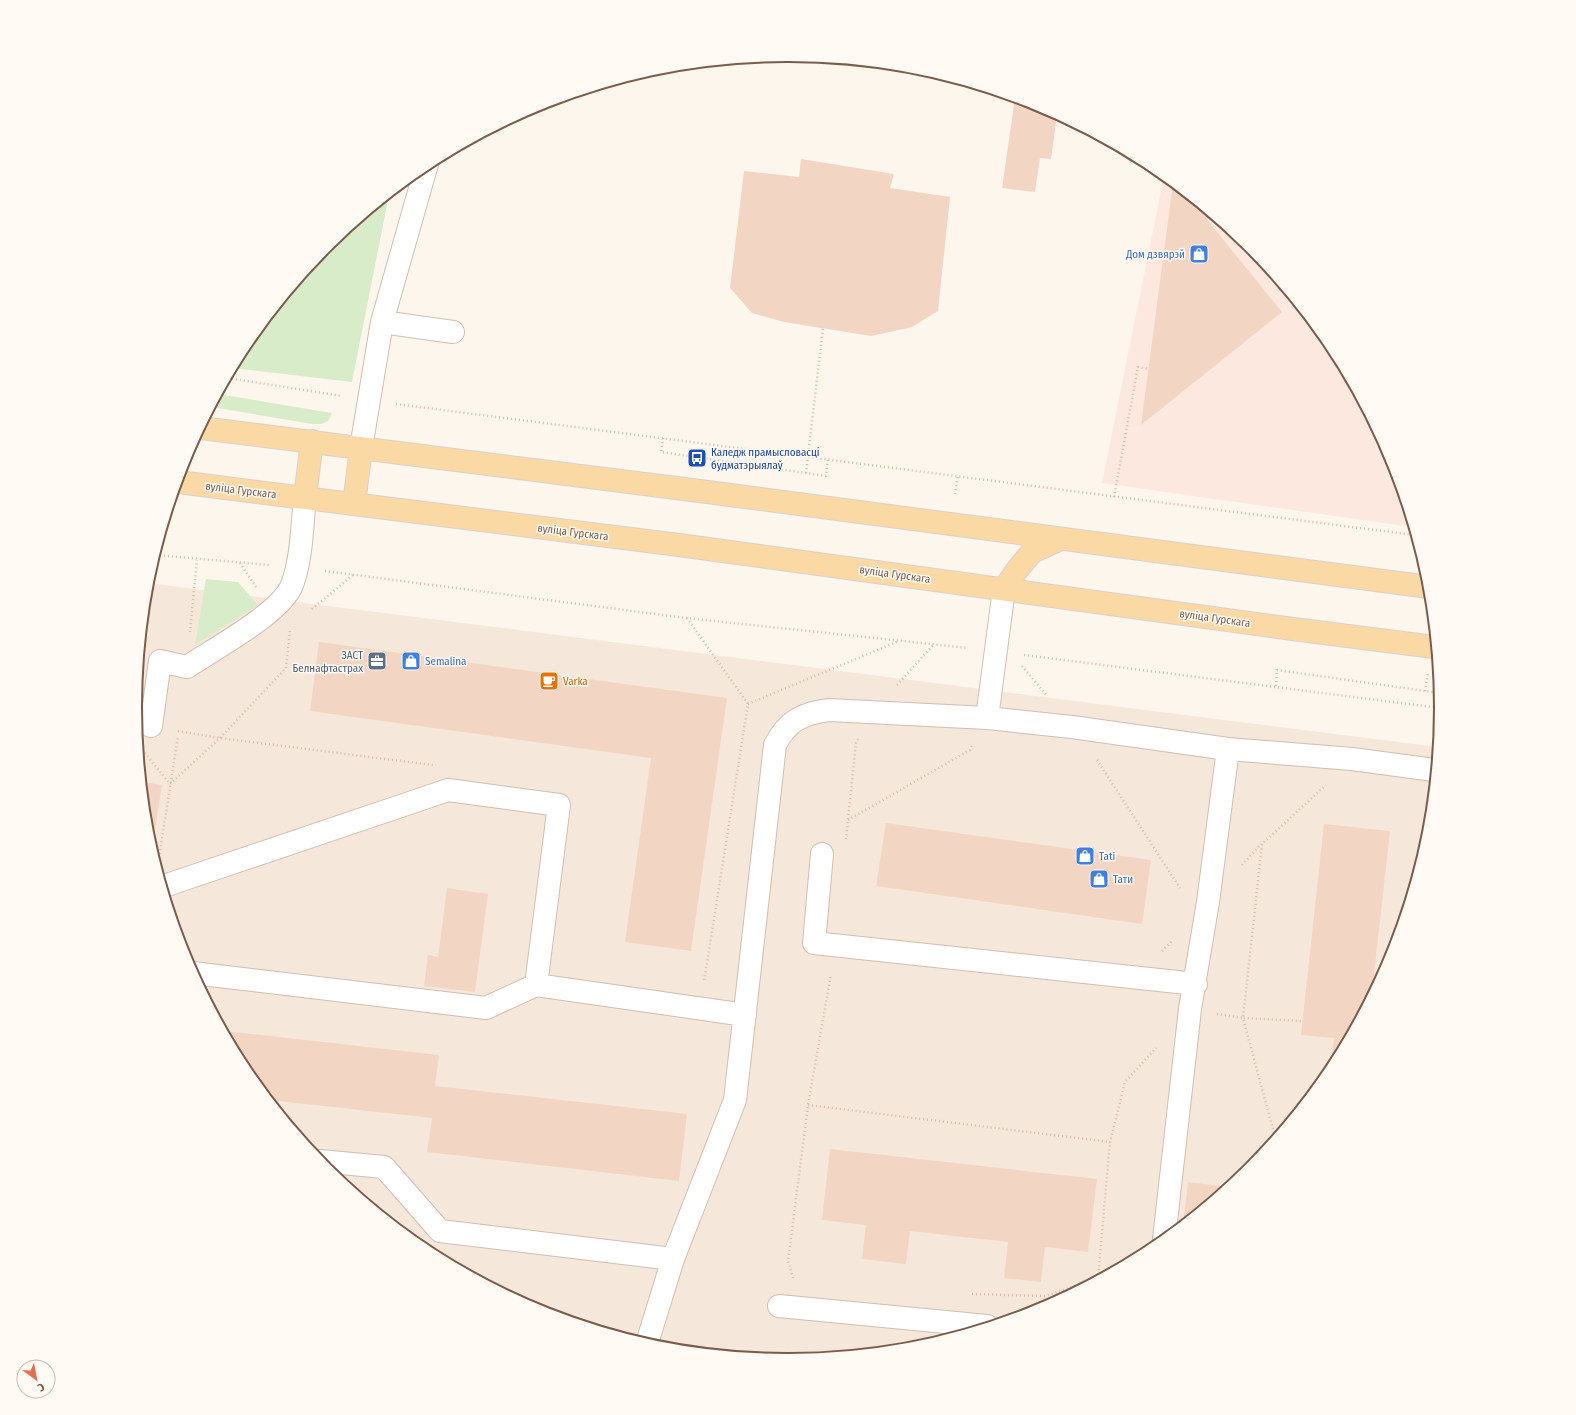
<svg xmlns="http://www.w3.org/2000/svg" width="1576" height="1415" viewBox="0 0 1576 1415" font-family="'Fira Sans Condensed',sans-serif">
<style>
.residential{fill:#f5e8da}
.commercial{fill:#fde8e0}
.green{fill:#d8ecc9}
.building{fill:#f3d5c3}
.lines{fill:none;stroke-linecap:round;stroke-linejoin:round}
.minor-casing{stroke:#d1beb0;stroke-width:24}
.major-casing{stroke:#dad1cd;stroke-width:24}
.path{stroke:#d9b8a5;stroke-width:2.5;stroke-dasharray:1 3;stroke-linecap:butt}
.minor{stroke:#fff;stroke-width:22}
.major{stroke:#fbd9a5;stroke-width:22}
.labels{text-anchor:middle;stroke-width:3;stroke-linejoin:round;paint-order:stroke}
.shop-label{font-size:11px;fill:#366cbe;stroke:#fffaf3;text-anchor:start}
.transit-label{font-size:11px;fill:#164399;stroke:#fffaf3;text-anchor:start}
.street-label{font-size:11px;fill:#7a5c4d;stroke:#fffaf3}
.service-label{font-size:11px;fill:#4e5e75;stroke:#fffaf3;text-anchor:end}
.food-label{font-size:11px;fill:#c56008;stroke:#fffaf3;text-anchor:start}
.rim{fill:none;stroke:#7a5c4d;stroke-width:2}
</style>
<rect width="100%" height="100%" fill="#fdf6ec"/>
<path class="residential" d="M148,583l1289,164 -9,88 -37,122 -61,113 -81,99 -99,81 -113,60 -122,38 -127,12 -128,-13 -122,-37 -113,-60 -99,-81 -81,-99 -60,-113 -37,-122 -12,-128z"/>
<path class="commercial" d="M1164,176l86,70 81,99 60,113 21,69 -310,-44z"/>
<path class="green" d="M389,195l-37,187 -119,-14 13,-23 81,-99z
M219,394l113,19 -4,8 -7,3h-9l-100,-17z
M206,579l32,3 20,23 -63,40z"/>
<path class="building" d="M1015,98l23,7 19,10 -6,44 -11,-1 -5,34 -33,-4z
M801,159l93,15 -4,14 60,9 -12,114 -26,16 -41,9 -87,-14 -32,-9 -22,-25 14,-117 55,6z
M1173,183l15,13 94,116 -141,113z
M319,642l408,56 -36,253 -66,-9 26,-184 -341,-47z
M143,782l19,3 -10,62 -4,-12z
M886,823l265,37 -9,64 -266,-38z
M1324,824l66,7 -18,161 -42,78 4,-32 -33,-3z
M447,888l41,6 -13,98 -51,-6 4,-31 10,2z
M224,1031l215,24 -4,31 252,28 -8,67 -252,-29 5,-34 -162,-18 -25,-30z
M830,1149l267,30 -9,73 -43,-5 -4,35 -37,-4 4,-36 -98,-11 -4,33 -44,-5 4,-34 -44,-5z
M1188,1182l40,5 -45,37z"/>
<g class="lines">
<defs>
<path id="minor" d="M382,322l71,10
M361,448l21,-126 45,-158
M987,718l17,-129
M151,726l9,-65 27,6c27,-18 94,-54 105,-82 10,-27 10,-59 13,-88
M822,854l-8,89 382,41
M164,886l284,-96 111,15 -23,180
M193,973l293,35 50,-23 209,30
M320,1161l64,6 56,64 233,28
M1164,1239l26,-230 18,-107 20,-153
M779,1306l208,20
M647,1343l26,-84 62,-159 40,-355c12,-24 28,-32 54,-35l158,8 85,9 156,22 124,10 82,11"/>
<path id="major" d="M201,428l491,62 737,97
M178,482l501,63 614,84 141,18
M305,497l7,-56
M354,504l7,-56
M1004,589l13,-19 15,-18 26,-12"/>
</defs>
<use href="#minor" class="minor-casing"/>
<use href="#major" class="major-casing"/>
<path class="path" d="M228,378l114,18
M396,404l1018,131
M663,438l-2,14 165,24 2,-18
M806,473l17,-145
M955,494l3,-19
M1114,497l24,-130 11,2
M156,555l113,10
M240,563l16,24
M325,571l361,47 282,30
M312,609l41,-34
M687,618l61,86 -44,278
M190,632l7,-72
M1024,655l416,53
M1022,666l25,30
M897,685l37,-41
M1276,686l1,-16 162,23
M1425,691l3,-17
M748,704l151,-63
M178,731l42,7 213,27
M145,753l25,31 50,-46 66,-70 4,-37
M1097,760l83,128
M848,820l122,-70 2,-5
M846,839l10,-96 2,-4
M159,858l19,-122
M1242,865l19,-21
M1162,951l10,-10
M1217,1014l26,4 19,-174 64,-59
M808,1105l302,37
M1275,1137l-32,-119 59,3
M793,1278l-5,-17 20,-156 23,-131
M1098,1278l12,-136 15,-60 31,-34
M972,1294l73,2 51,-17"/>
<use href="#minor" class="minor"/>
<use href="#major" class="major"/>
</g>
<defs>
<symbol id="shop-square" viewBox="-11 -11 22 22"><rect x="-9" y="-9" width="18" height="18" rx="4" fill="#3f7fe0" stroke="#fffaf3"/><path d="M-5-2.5h2.3a2.7 3.5 0 0 1 5.4 0H5L5.5 6h-11ZM-1.5-2.5h3a1.5 2.3 0 0 0-3 0Z" fill="#fff"/></symbol>
<symbol id="bus-square" viewBox="-11 -11 22 22"><rect x="-9" y="-9" width="18" height="18" rx="4" fill="#1a4fb4" stroke="#fffaf3"/><path d="M-5-6H5V4H4V6H2V4H-2V6H-4V4H-5ZM-3.5-4V0h7V-4ZM-3.5 1.2v1.5H-2V1.2ZM2 1.2v1.5H3.5V1.2Z" fill="#fff"/></symbol>
<symbol id="office-square" viewBox="-11 -11 22 22"><rect x="-9" y="-9" width="18" height="18" rx="4" fill="#5c6f8a" stroke="#fffaf3"/><path d="M-6-3h4V-5.5h4V-3h4V5H-6ZM-1-4.5V-3h2v-1.5ZM-6 0V1H6V0Z" fill="#fff"/></symbol>
<symbol id="cafe-square" viewBox="-11 -11 22 22"><rect x="-9" y="-9" width="18" height="18" rx="4" fill="#e8710a" stroke="#fffaf3"/><path d="M-5.5-4.5H6V0H3Q3 3.5 0 3.5H-2.5Q-5.5 3.5-5.5 0ZM3-3.2v2h1.7v-2ZM-6 4.5H4V6H-6Z" fill="#fff"/></symbol>
</defs>
<g fill-rule="evenodd">
<use href="#shop-square" x="1188" y="243" width="22" height="22"/>
<use href="#bus-square" x="686" y="447" width="22" height="22"/>
<use href="#office-square" x="366" y="650" width="22" height="22"/>
<use href="#shop-square" x="400" y="650" width="22" height="22"/>
<use href="#cafe-square" x="538" y="670" width="22" height="22"/>
<use href="#shop-square" x="1074" y="845" width="22" height="22"/>
<use href="#shop-square" x="1088" y="868" width="22" height="22"/>
</g>
<g class="labels">
<g class="shop-label">
<text x="1185" y="258" text-anchor="end">Дом дзвярэй</text>
<text x="425" y="665">Semalina</text>
<text x="1099" y="860">Tati</text>
<text x="1113" y="883">Тати</text>
</g>
<g class="transit-label">
<text x="711" y="456">Каледж прамысловасці<tspan x="711" dy="13">будматэрыялаў</tspan></text>
</g>
<g class="street-label">
<text transform="translate(241 490) rotate(7)" y="4">вуліца Гурскага</text>
<text transform="translate(573 532) rotate(7)" y="4">вуліца Гурскага</text>
<text transform="translate(895 574) rotate(8)" y="4">вуліца Гурскага</text>
<text transform="translate(1215 618) rotate(8)" y="4">вуліца Гурскага</text>
</g>
<g class="service-label">
<text x="363" y="659">ЗАСТ<tspan x="363" dy="13">Белнафтастрах</tspan></text>
</g>
<g class="food-label">
<text x="563" y="685">Varka</text>
</g>
</g>
<path d="M0 0H1576V1415H0ZM787 62H789A645 645 0 0 1 1434 707V708A645 645 0 0 1 789 1353H787A645 645 0 0 1 142 708V707A645 645 0 0 1 787 62Z" fill="#fffaf3" fill-rule="evenodd"/>
<path class="rim" d="M787 62H789A645 645 0 0 1 1434 707V708A645 645 0 0 1 789 1353H787A645 645 0 0 1 142 708V707A645 645 0 0 1 787 62Z"/>
<g transform="translate(36 1379) rotate(148)"><circle r="19" fill="#fffaf3" stroke="#cabbb1"/>
<path d="M0-3L7 15L0 10L-7 15Z" fill="#e76f51"/>
<text y="-6" font-size="11" font-weight="bold" text-anchor="middle" fill="#7a5c4d">С</text>
</g>
</svg>
